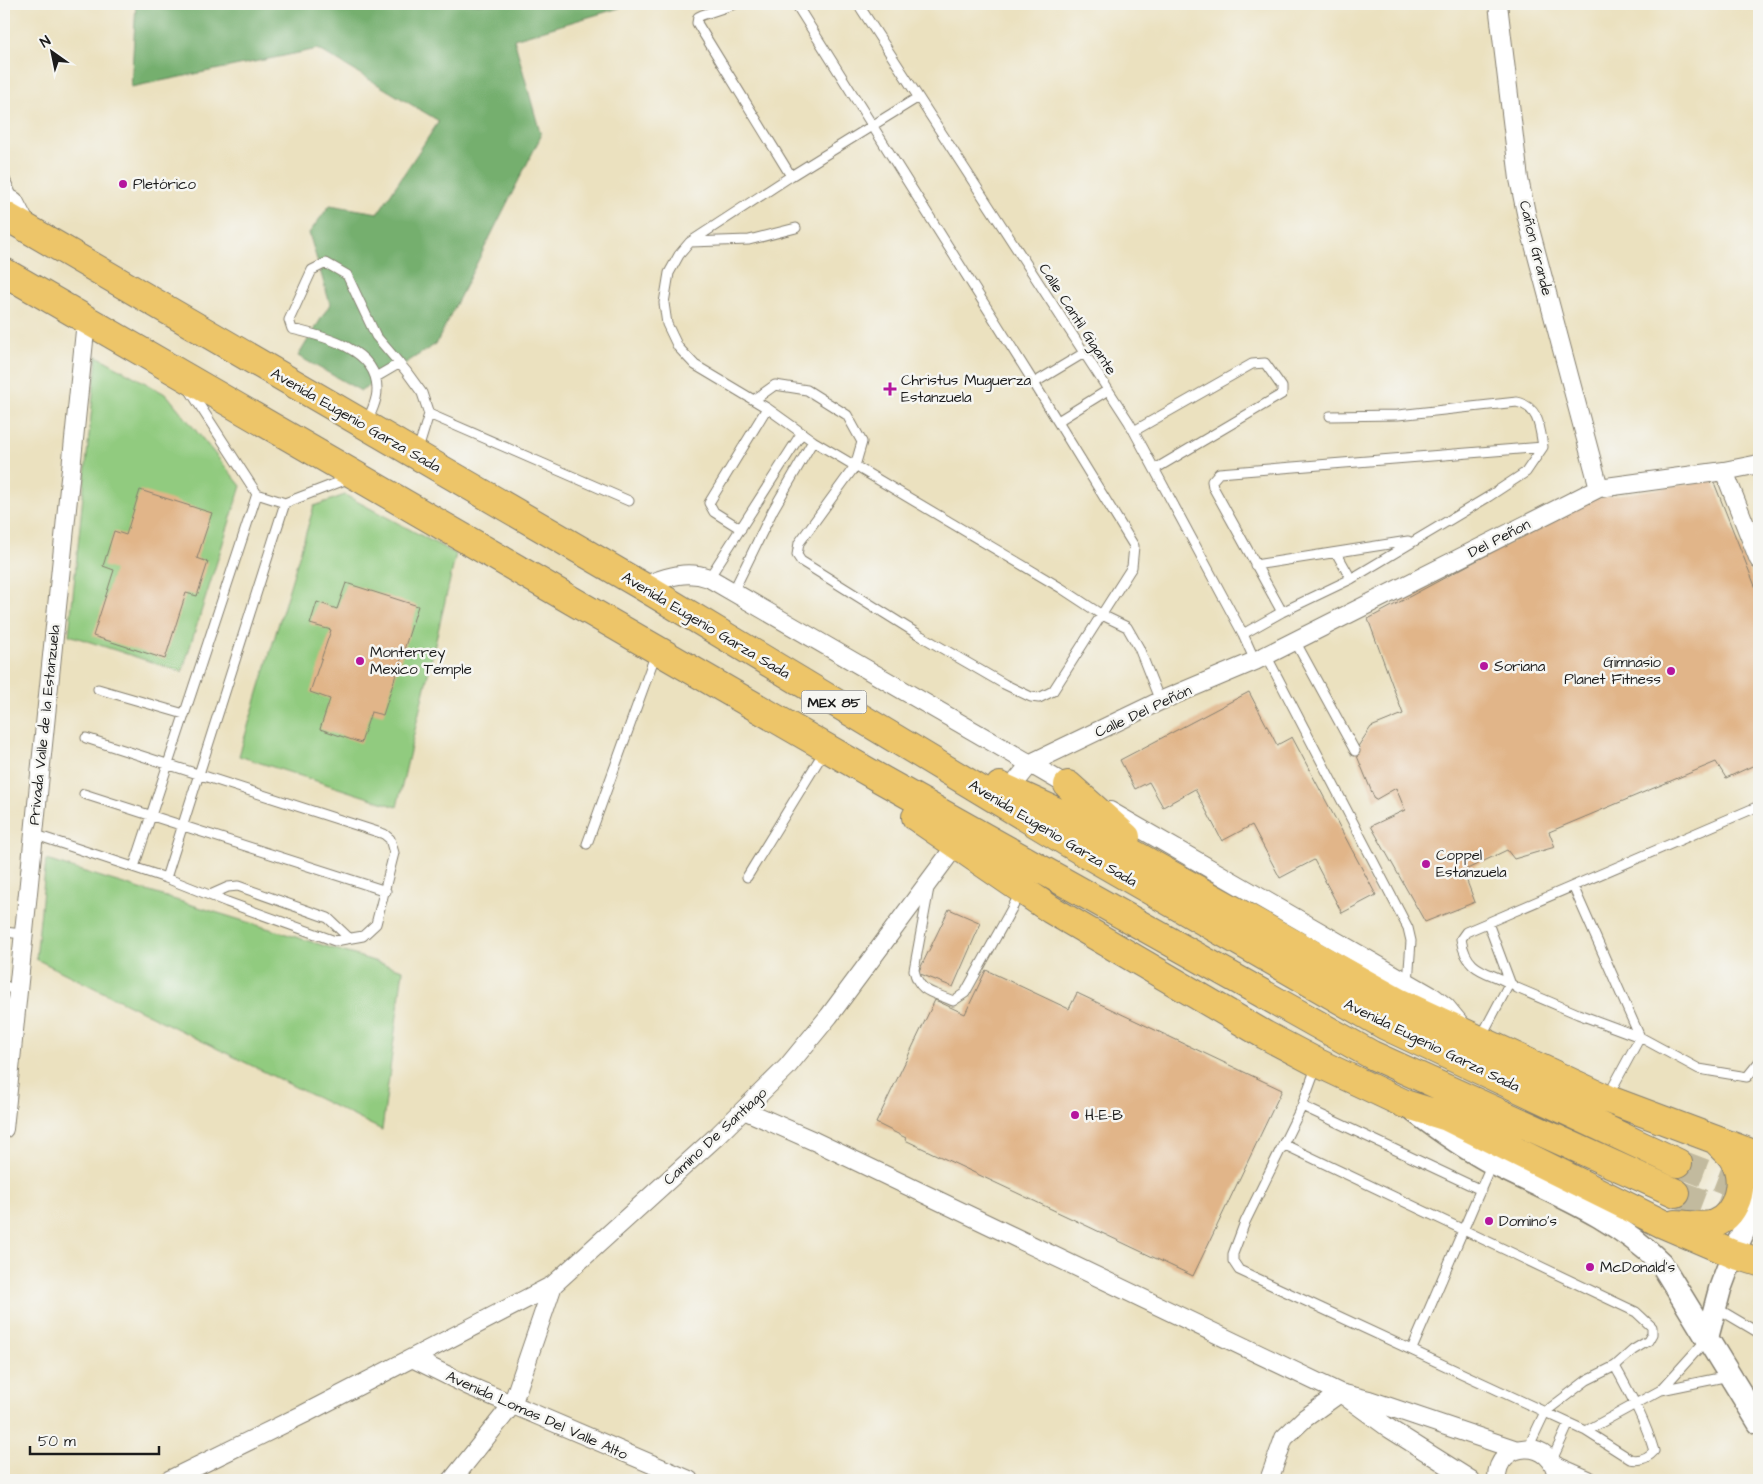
<svg xmlns="http://www.w3.org/2000/svg" width="1763" height="1484" viewBox="0 0 1763 1484" font-family="'Architects Daughter',sans-serif">
<style>
.green{fill:#91cb7f;stroke:#56744e}
.forest{fill:#74af6e;stroke:#486645}
.building{fill:#e1b589}
.lines{fill:none;stroke-linecap:round;stroke-linejoin:round}
.trunk-tunnel{stroke:#c2ba9e;stroke-width:28;stroke-dasharray:28 14;stroke-linecap:butt}
.service-casing{stroke:#847e6e;stroke-width:11}
.minor-casing{stroke:#847e6e;stroke-width:20}
.tertiary-casing{stroke:#847e6e;stroke-width:25}
.trunk-casing{stroke:#847e6e;stroke-width:30}
.service{stroke:#fff;stroke-width:9}
.minor{stroke:#fff;stroke-width:18}
.tertiary{stroke:#fff;stroke-width:22}
.trunk{stroke:#edc569;stroke-width:28}
.poi-dot{fill:#b5179e;stroke:#f6f6f2;stroke-width:2}
.labels{text-anchor:middle;stroke-width:5;stroke-linejoin:round;paint-order:stroke}
.shield{fill:#f6f6f2;stroke:#5d5d5c;stroke-width:1}
.shield-label{font-size:14px;font-weight:bold;fill:#1c1c1c}
.poi-label{font-size:15px;fill:#1c1c1c;stroke:#f6f6f2;text-anchor:start}
.street-label{font-size:15px;fill:#1c1c1c;stroke:#f6f6f2}
</style>
<rect width="100%" height="100%" fill="#f6f6f2"/>
<filter id="ink" filterUnits="userSpaceOnUse"><feTurbulence type="fractalNoise" baseFrequency=".02" numOctaves="2"/><feDisplacementMap in="SourceGraphic" scale="10" xChannelSelector="R" yChannelSelector="G"/><feConvolveMatrix kernelMatrix="1 2 1 2 8 2 1 2 1" color-interpolation-filters="sRGB"/></filter>
<filter id="wash" filterUnits="userSpaceOnUse"><feTurbulence type="fractalNoise" baseFrequency=".0096" numOctaves="4" result="noise"/><feDisplacementMap in="SourceGraphic" scale="20" xChannelSelector="R" yChannelSelector="G"/><feGaussianBlur stdDeviation="1.12" result="paint"/><feColorMatrix in="noise" values="0 0 0 0 0 0 0 0 0 0 0 0 0 0 0 0 0 1.4 0 .05"/><feComposite in="paint" operator="in"/></filter>
<g filter="url(#wash)">
<rect width="100%" height="100%" fill="#ebe1bf"/>
<path class="green" d="M97,356l70,39 74,91 -59,186 -113,-37z
M345,495l111,59 -59,253 -158,-51 75,-250z
M46,860l357,110 -21,160 -346,-171z"/>
<path class="forest" d="M136,4h497l-119,35 27,97 -105,208 -75,47 -63,-35 32,-52 -21,-71 21,-28 48,8 61,-92 -121,-72 -187,38z"/>
<g id="blocks">
<path class="building" d="M1713,480l46,116v167l-33,15 -10,-16 -167,70 6,15 -41,12 -7,-9 -44,21 12,31 -50,20 -54,-96 34,-16 -9,-22 -21,12 -20,-49 16,-24 32,-13 -35,-95 223,-120z
M140,490l72,23 -15,45 11,4 -11,34 -11,-3 -21,66 -72,-23 21,-66 -11,-4 11,-35 12,4z
M346,583l72,23 -35,109 -12,-3 -10,31 -41,-14 10,-30 -20,-7 21,-62 -21,-6 7,-22 20,7z
M1249,692l28,53 15,-8 84,158 -34,18 -28,-53 -34,18 -28,-53 -30,16 -27,-52 -32,18 -14,-25 -14,7 -15,-29z
M949,909l32,14 -28,64 -35,-14z
M986,970l83,39 8,-16 205,97 -89,186 -288,-136 1,-2 -30,-15 59,-123 30,14z"/>
</g>
</g>
<g filter="url(#ink)">
<use href="#blocks" fill-opacity="0" stroke="#847e6e" stroke-width="1"/>
<g class="lines">
<path class="trunk-tunnel" d="M1678,1163l81,31
M1676,1193l74,28"/>
<defs>
<path id="service" d="M735,4l-33,11 -4,2 -1,6 94,153
M858,4l271,418 114,212 12,27
M917,98l-126,78 -101,66 -11,13 -10,18 -5,30 3,21 11,23 17,18 72,43 46,33 248,147 41,27 25,12 12,21 21,53
M4,177l9,21
M690,242l59,-2 47,-12
M376,377l24,-14
M1034,383l50,-30
M189,389l68,105 28,9 65,-25
M754,400l21,-15 32,5 40,25 15,27 -7,24 -56,77 -2,12 4,6 120,75 83,48 27,13 8,1 14,-7 79,-124 2,-21 -100,-163 -238,-379
M429,414l200,87
M1058,421l50,-31
M366,423c5,-10 11,-22 11,-33 1,-41 -54,-54 -85,-61l-3,-9 23,-50 14,-7 21,12 29,61 30,35 16,22 7,21 -12,39
M1134,431l118,-67 13,-1 17,24v7l-127,75
M741,529l-27,-17 -5,-9 58,-95
M1337,554l14,25
M1255,565l153,-24
M709,578l92,-144
M733,592l40,-82 40,-69
M1282,612l-69,-125 -1,-6 7,-8 324,-26
M1243,634l39,-22 69,-33 137,-82 38,-25 17,-25c-3,-19 -4,-40 -26,-45l-119,13 -68,1
M1295,641l60,110
M1266,655l142,273 3,13 -3,42
M98,689l86,25
M84,794l302,97
M1759,806l-293,126 -5,7c6,38 32,31 56,49l61,26 62,23 59,32 48,8 12,-15
M33,834l133,44 61,24 108,39 28,-5 13,-12 18,-71 -4,-14 -6,-5 -298,-96
M587,844l69,-191
M134,867l123,-373
M747,877l78,-127
M166,878l119,-375
M1573,886l67,151 -32,59
M929,888l-15,82c5,23 19,22 39,31l12,-8 56,-101
M210,895l18,-8 10,-1 90,32 21,20
M4,932l19,2
M4,985l13,7
M1481,1037l29,-55 -22,-59
M1317,1065l-15,41 -57,116 -12,32v7l6,9 347,161 75,-41 46,-51
M1302,1106l179,84
M1283,1144l353,168 16,15v7l-4,7 -15,9 -18,16 -28,14 -42,32 -17,36
M1715,1307l44,26
M1412,1349l80,-186
M1661,1390l68,-14
M1586,1431l44,28c9,2 17,0 24,-8 -9,-31 -24,-57 -39,-85
M1552,1460l17,-37"/>
<path id="minor" d="M1498,4l21,175 8,39 72,270
M4,196l10,5 14,27
M1724,471l35,89
M642,586c23,-8 43,-17 67,-8l368,213
M1010,789l21,-26 129,-62 95,-40 344,-173 125,-17 35,-7
M1110,811l323,186 13,10 19,23
M744,1110l70,31 526,252 29,7 148,50
M4,1129l82,-808
M414,1359l55,27 220,94
M1346,1397l44,32 81,51
M1554,1465l34,15
M169,1480l135,-66 249,-129 164,-149 70,-69 42,-51 127,-171
M452,1480l60,-75 41,-120
M1269,1480l15,-42 21,-20 35,-25
M1497,1480c-2,-40 58,-44 60,0"/>
<path id="tertiary" d="M1414,1111c25,19 52,38 80,53 58,29 120,52 167,99l98,160
M1707,1338l13,-49 13,-35 26,-56"/>
<path id="trunk" d="M4,215l638,371 438,264 306,176 292,137
M4,272l873,505 495,278 304,138
M1068,785l58,52
M1000,786l62,28 336,188 209,97 152,57
M916,817l134,92 215,126 53,28 87,41 42,13 216,107 70,30 26,8
M1675,1224c11,0 29,4 39,0 25,-10 33,-46 18,-67 -4,-6 -11,-11 -16,-17"/>
</defs>
<use href="#service" class="service-casing"/>
<use href="#minor" class="minor-casing"/>
<use href="#tertiary" class="tertiary-casing"/>
<use href="#trunk" class="trunk-casing"/>
<use href="#service" class="service"/>
<use href="#minor" class="minor"/>
<use href="#tertiary" class="tertiary"/>
<use href="#trunk" class="trunk"/>
</g>
</g>
<g class="poi-dot">
<circle cx="123" cy="184" r="5"/>
<path d="M887.5 381.5h5v5h5v5h-5v5h-5v-5h-5v-5h5z"/>
<circle cx="360" cy="661" r="5"/>
<circle cx="1484" cy="666" r="5"/>
<circle cx="1671" cy="671" r="5"/>
<circle cx="1426" cy="864" r="5"/>
<circle cx="1075" cy="1115" r="5"/>
<circle cx="1489" cy="1221" r="5"/>
<circle cx="1590" cy="1267" r="5"/>
</g>
<g class="labels">
<rect class="shield" x="801.5" y="690.5" width="65" height="23" rx="4"/>
<g class="shield-label">
<text x="834" y="707">MEX 85</text>
</g>
<g class="poi-label">
<text x="133" y="189">Pletórico</text>
<text x="901" y="385">Christus Muguerza<tspan x="901" dy="17">Estanzuela</tspan></text>
<text x="370" y="657">Monterrey<tspan x="370" dy="17">Mexico Temple</tspan></text>
<text x="1661" y="667" text-anchor="end">Gimnasio<tspan x="1661" dy="17">Planet Fitness</tspan></text>
<text x="1494" y="671">Soriana</text>
<text x="1436" y="860">Coppel<tspan x="1436" dy="17">Estanzuela</tspan></text>
<text x="1085" y="1120">H-E-B</text>
<text x="1499" y="1226">Domino's</text>
<text x="1600" y="1272">McDonald's</text>
</g>
<g class="street-label">
<text transform="translate(1536 248) rotate(76)" y="5">Cañon Grande</text>
<text transform="translate(1078 319) rotate(57)" y="5">Calle Cantil Gigante</text>
<text transform="translate(356 420) rotate(30)" y="5">Avenida Eugenio Garza Sada</text>
<text transform="translate(1499 538) rotate(-27)" y="5">Del Peñon</text>
<text transform="translate(706 625) rotate(31)" y="5">Avenida Eugenio Garza Sada</text>
<text transform="translate(1143 711) rotate(-25)" y="5">Calle Del Peñón</text>
<text transform="translate(44 725) rotate(-84)" y="5">Privada Valle de la Estanzuela</text>
<text transform="translate(1053 833) rotate(31)" y="5">Avenida Eugenio Garza Sada</text>
<text transform="translate(1432 1045) rotate(26)" y="5">Avenida Eugenio Garza Sada</text>
<text transform="translate(715 1136) rotate(-43)" y="5">Camino De Santiago</text>
<text transform="translate(537 1415) rotate(24)" y="5">Avenida Lomas Del Valle Alto</text>
</g>
</g>
<rect width="1763" height="1484" fill="none" stroke="#f6f6f2" stroke-width="20"/>
<g transform="translate(52 52) rotate(327)" stroke="#f6f6f2" stroke-width="4" paint-order="stroke">
<path d="M0-4L9 19L0 12L-9 19Z" fill="#1c1c1c"/>
<text y="-8" font-size="14" font-weight="bold" text-anchor="middle" fill="#1c1c1c">N</text>
</g>
<path d="M30 1446v8h129v-8" fill="none" stroke="#1c1c1c" stroke-width="2.5"/>
<text x="38" y="1446" font-size="15" fill="#1c1c1c" stroke="#f6f6f2" stroke-width="4" paint-order="stroke">50 m</text>
</svg>
